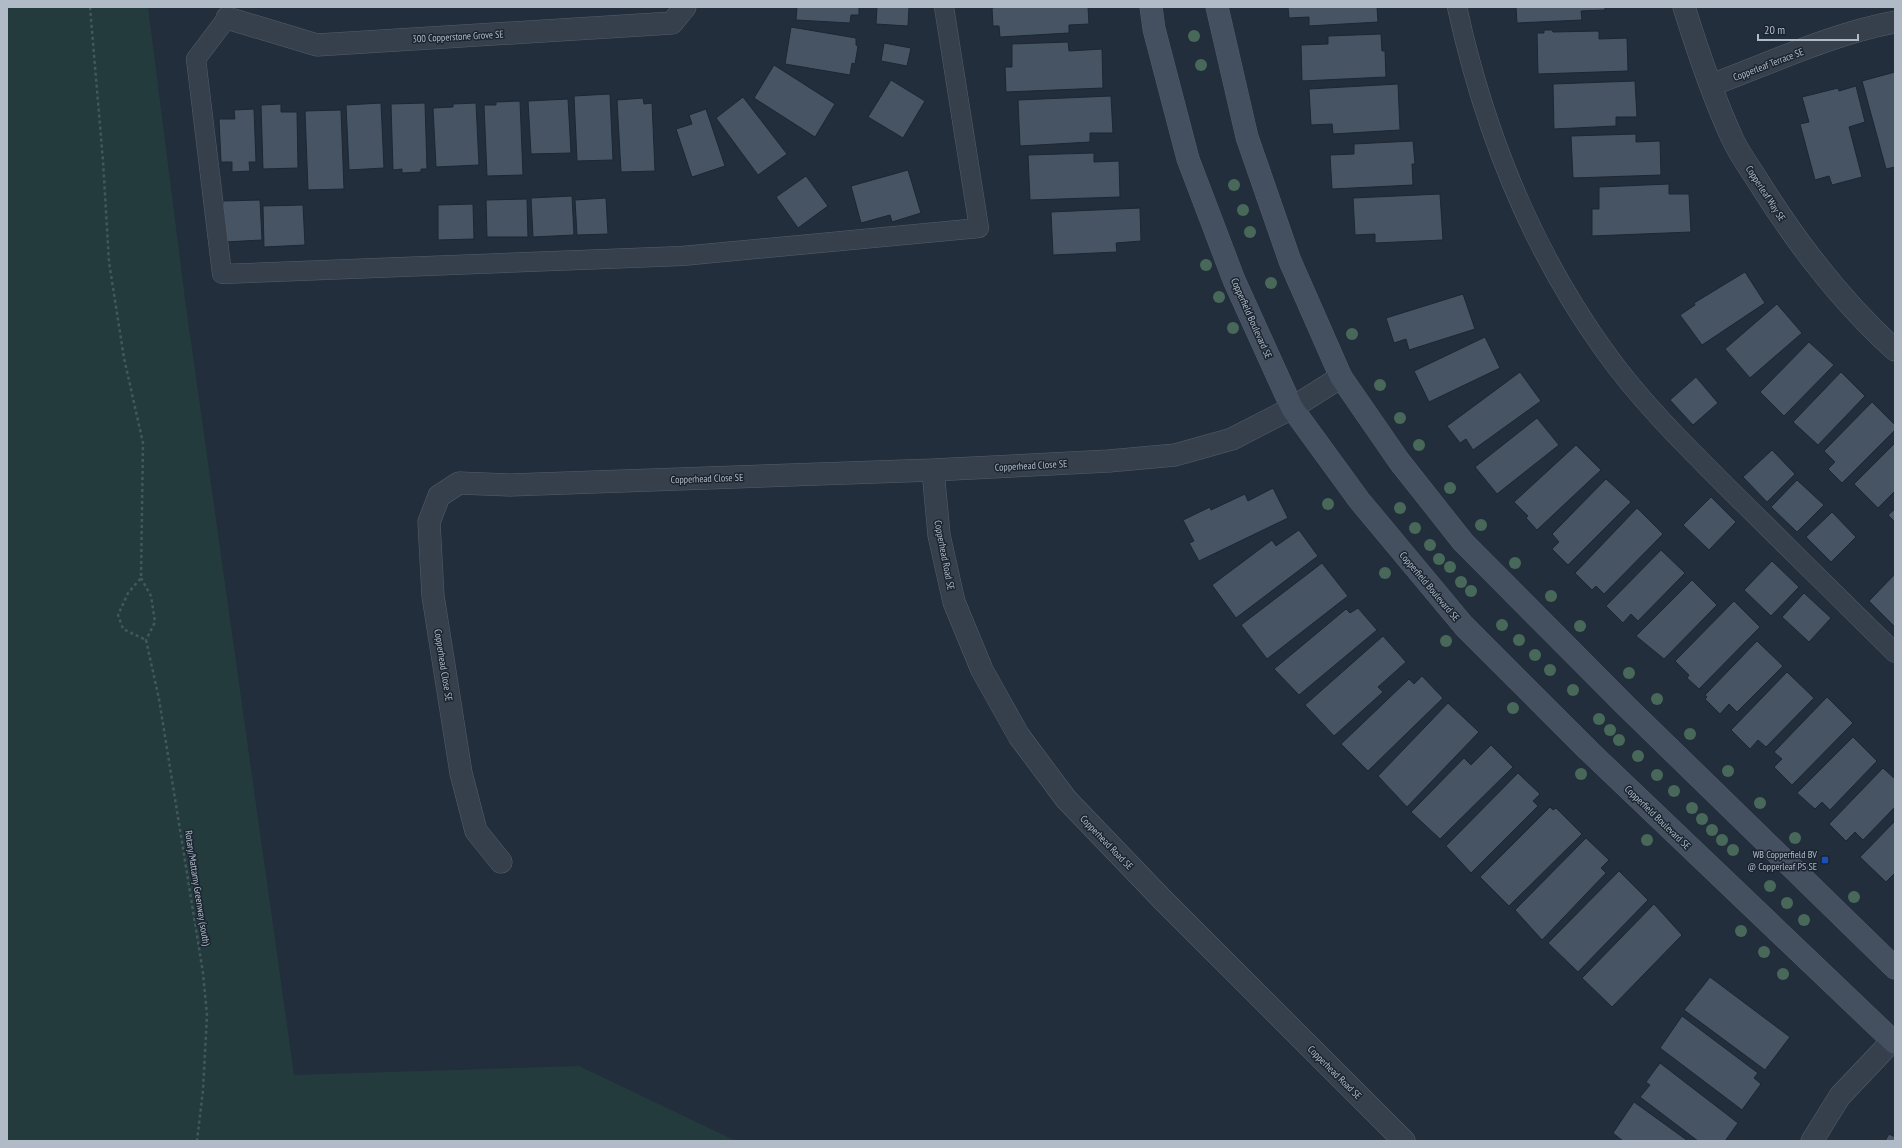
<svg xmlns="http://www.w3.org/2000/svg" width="1902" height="1148" viewBox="0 0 1902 1148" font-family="'PT Sans Narrow',sans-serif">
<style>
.green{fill:#243b3d}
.building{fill:#465463;stroke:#1d2733}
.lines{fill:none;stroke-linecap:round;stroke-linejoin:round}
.lane-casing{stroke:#545e6a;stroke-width:20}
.street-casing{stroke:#545e6a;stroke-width:23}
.secondary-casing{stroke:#545e6a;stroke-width:23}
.path{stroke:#42585a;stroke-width:2.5;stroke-dasharray:3 3;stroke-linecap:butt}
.lane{stroke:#36404c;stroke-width:19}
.street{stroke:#36404c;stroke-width:22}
.secondary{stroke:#444f5f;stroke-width:22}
.tree{fill:#486959}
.transit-dot{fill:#1a4fb4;stroke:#1b2531;stroke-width:1.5}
.labels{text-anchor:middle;stroke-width:3;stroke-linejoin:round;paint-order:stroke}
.street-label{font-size:10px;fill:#b1bbc8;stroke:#1b2531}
.poi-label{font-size:10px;fill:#b1bbc8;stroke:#1b2531;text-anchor:end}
</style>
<rect width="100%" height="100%" fill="#222e3c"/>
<path class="green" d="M7,7h141l37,292 109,776 285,-9 157,75h-729z"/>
<path class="building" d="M797,7h62v8h-8l-1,8 -54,-3z
M877,7h32l-1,19 -32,-2z
M998,7h90l1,17 -20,1v8l-69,4 -1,-11h-6l-1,-18z
M1288,7h89l1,15 -69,4v-9l-20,1z
M1516,7h89v3l-24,1 1,9 -65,3z
M791,27l65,11v7l2,1 -3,18 -3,-1 -2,12 -65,-11z
M1544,30h8l1,2 46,-1v8l28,-1 1,33 -90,3 -1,-41h7z
M1381,34l1,17h3l1,26 -84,4 -1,-36 27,-1v-8z
M1068,42l1,9 33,-2 1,39 -97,4 -1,-25h7v-23z
M884,43l27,5 -4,18 -26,-5z
M774,65l61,39 -20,33 -61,-39z
M1895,72v95l-9,2 -24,-88z
M891,80l34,21 -22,37 -35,-21z
M1635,81l2,36h-21v9l-62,3 -1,-45z
M1398,84l2,46 -67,4 -1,-10 -21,1 -2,-36z
M1856,86l9,36 -16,5 13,50 -30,8 -3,-9 -14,4 -15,-56 9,-2 -7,-25 36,-9 1,3z
M610,94l3,66 -36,1 -3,-65z
M1111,96l2,37h-23v9l-70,4 -2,-46z
M743,97l44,57 -29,21 -42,-57z
M643,98l1,6 8,-1 3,68 -34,1 -4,-72z
M568,99l3,54 -40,1 -3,-53z
M520,101l3,74 -36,1 -3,-71h12v-3z
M381,103l3,65 -35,2 -3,-65z
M425,103l2,66h-6v3l-19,1v-4l-9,1 -2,-66z
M476,103l3,62 -43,2 -3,-59 20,-1v-3z
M281,104v8h16l1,56 -35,1 -2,-64z
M254,109l2,53h-7l1,9 -18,1v-10h-11l-2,-43h16l-1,-9z
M706,109l19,57 -33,11 -16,-48 16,-5 -3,-9z
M341,110l3,79 -36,1 -3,-79z
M1636,134v8l24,-1 1,34 -88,3 -2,-42z
M1413,141l2,23h-3l1,21 -81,4 -2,-34 24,-1v-10z
M1094,153v9l25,-1 1,36 -90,3 -2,-45z
M908,170l13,43 -29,9 -2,-7 -29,8 -10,-37z
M806,176l22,30 -30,22 -22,-31z
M1669,184v10h20l2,38 -99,4v-27h7v-22z
M1440,194l3,46 -68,3v-9l-20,1 -2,-37z
M572,196l2,39 -41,2 -2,-39z
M606,198l2,36 -31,1 -2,-35z
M527,199l1,38h-41l-1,-37z
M260,200l2,40 -37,2 -2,-41z
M473,204l1,35 -36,1v-35z
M303,205l2,40 -41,2 -1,-41z
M1140,208l1,33 -25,2 1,9 -64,3 -2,-43z
M1745,272l20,31 -63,42 -22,-30 15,-10 -1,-2z
M1463,294l12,35 -66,21 -3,-11 -12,4 -8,-25z
M1777,304l25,29 -52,45 -25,-29z
M1485,337l15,31 -71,34 -15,-31z
M1809,342l25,23 -50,51 -24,-24z
M1520,372l21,29 -68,49 -7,-11 -6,4 -13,-17z
M1841,372l24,24 -47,49 -25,-23z
M1696,377l22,26 -25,22 -23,-25z
M1872,402l23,23v5l-53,53 -14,-14 7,-7 -11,-11z
M1537,418l22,27 -62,49 -22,-27z
M1895,443v48l-17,17 -24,-24z
M1576,445l25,25 -64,60 -11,-12 2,-2 -14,-14z
M1772,450l23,24 -28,28 -24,-25z
M1606,479l25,23 -63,63 -16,-16 7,-7 -7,-8z
M1797,480l27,25 -27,27 -26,-25z
M1273,488l15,30 -89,43 -10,-18 5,-2 -11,-21 27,-13 1,3 34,-16 3,7z
M1711,497l25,25 -27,28 -26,-25z
M1637,508l26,26 -59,60 -8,-8 -4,4 -17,-17z
M1895,509v13l-7,-7z
M1832,512l24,25 -25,25 -25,-25z
M1299,530l19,26 -82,62 -24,-33 60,-45 4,6z
M1661,550l24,23 -47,48 -7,-7 -8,9 -17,-17z
M1772,561l27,26 -28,29 -27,-26z
M1322,563l26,33 -81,63 -26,-34z
M1895,574v51l-1,1 -25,-25z
M1692,580l25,25 -53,54 -28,-23z
M1804,593l27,25 -22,24 -27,-25z
M1734,601l26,26 -61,62 -12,-11 2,-3 -14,-14z
M1358,608l19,22 -78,65 -25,-26 72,-60 4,4z
M1383,636l23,26 -28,25 5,5 -49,44 -29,-31z
M1757,641l26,25 -46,46 -8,-8 -9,10 -15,-15 2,-2 -2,-2z
M1787,672l27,26 -48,49 -8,-7 -8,9 -19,-19z
M1422,676l21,22 -75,73 -27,-27 68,-65 5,5z
M1827,697l26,26 -61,62 -18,-18 8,-8 -8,-7z
M1448,703l31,29 -72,75 -29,-31z
M1853,737l24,24 -47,49 -8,-8 -7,7 -18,-16z
M1491,745l22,22 -73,72 -29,-27 53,-54 7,7z
M1883,768l12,11v28l-32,33 -8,-8 -9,9 -17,-17z
M1518,773l22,21 -7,7 5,5 -67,67 -25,-27z
M1550,807l3,3 3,-2 26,26 -73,72 -29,-29z
M1895,821v52l-9,9 -26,-25z
M1586,838l23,22 -8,8 5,5 -64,67 -27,-30z
M1619,871l29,29 -70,72 -30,-29z
M1654,904l28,31 -70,72 -30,-29z
M1710,977l80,60 -25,33 -81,-60z
M1682,1016l76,57 -4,5 7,6 -19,26 -82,-62z
M1660,1063l78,60 -13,18h-27l-58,-44 10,-12 -4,-3z
M1634,1102l54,39h-65l-10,-8z
M1889,1134l6,3v4h-10z"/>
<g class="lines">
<defs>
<path id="lane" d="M1457,7c27,123 73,240 147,343 36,51 82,96 126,140 55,54 110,109 165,163
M227,18l-31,41 26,215 460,-18 297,-28 -35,-221"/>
<path id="street" d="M1684,7c14,45 29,90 49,133 7,15 17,28 25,41 38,61 84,121 137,169
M227,18l90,27 355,-22 13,-16
M1711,85c60,-22 120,-51 184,-63
M933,470l6,65 15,67 28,68 37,66 47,63 96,100 242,242
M501,862l-25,-31 -15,-58 -28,-177 -4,-74 10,-26 20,-13 51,2 423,-15 176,-9 66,-6 57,-16 60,-31 49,-31
M1812,1141l28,-45 55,-58"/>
<path id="secondary" d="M1151,7l3,22 34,130 46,121 58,128 67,92 105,126 124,124 307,293
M1217,7l30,130 43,124 51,116 58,84 64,81 163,164 269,262"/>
</defs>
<use href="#lane" class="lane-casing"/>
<use href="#street" class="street-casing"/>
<use href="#secondary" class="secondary-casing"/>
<path class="path" d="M90,7l13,154 6,101 15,96 19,85 -2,135 -13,15 -10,22 5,14 23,11
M141,578l10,18 4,26 -9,18
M146,640l13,59 44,274 4,42 -4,75 -6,51"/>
<use href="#lane" class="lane"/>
<use href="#street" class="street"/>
<use href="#secondary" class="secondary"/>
</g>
<g class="tree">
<circle cx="1194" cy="36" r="6"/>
<circle cx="1201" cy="65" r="6"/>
<circle cx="1234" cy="185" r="6"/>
<circle cx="1243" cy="210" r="6"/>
<circle cx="1250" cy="232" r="6"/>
<circle cx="1206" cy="265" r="6"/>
<circle cx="1271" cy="283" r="6"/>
<circle cx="1219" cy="297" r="6"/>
<circle cx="1233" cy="328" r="6"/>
<circle cx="1352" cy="334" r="6"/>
<circle cx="1380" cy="385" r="6"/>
<circle cx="1400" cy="418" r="6"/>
<circle cx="1419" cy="445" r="6"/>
<circle cx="1450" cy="488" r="6"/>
<circle cx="1328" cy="504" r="6"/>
<circle cx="1400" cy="508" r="6"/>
<circle cx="1481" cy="525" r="6"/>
<circle cx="1415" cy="528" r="6"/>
<circle cx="1430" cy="545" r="6"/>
<circle cx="1439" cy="559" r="6"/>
<circle cx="1515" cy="563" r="6"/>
<circle cx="1450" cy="567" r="6"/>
<circle cx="1385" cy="573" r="6"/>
<circle cx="1461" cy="582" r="6"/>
<circle cx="1471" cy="591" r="6"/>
<circle cx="1551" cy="596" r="6"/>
<circle cx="1502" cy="625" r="6"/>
<circle cx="1580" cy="626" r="6"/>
<circle cx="1519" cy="640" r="6"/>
<circle cx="1446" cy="641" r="6"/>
<circle cx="1535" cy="655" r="6"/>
<circle cx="1550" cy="670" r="6"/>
<circle cx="1629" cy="673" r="6"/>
<circle cx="1573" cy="690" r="6"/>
<circle cx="1657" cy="699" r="6"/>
<circle cx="1513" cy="708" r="6"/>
<circle cx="1599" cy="719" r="6"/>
<circle cx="1610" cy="730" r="6"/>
<circle cx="1690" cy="734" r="6"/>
<circle cx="1619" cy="740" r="6"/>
<circle cx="1638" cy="756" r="6"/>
<circle cx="1728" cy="771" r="6"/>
<circle cx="1581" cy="774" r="6"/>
<circle cx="1657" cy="775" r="6"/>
<circle cx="1674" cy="791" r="6"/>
<circle cx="1760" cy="803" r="6"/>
<circle cx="1692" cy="808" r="6"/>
<circle cx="1702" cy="819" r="6"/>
<circle cx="1712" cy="830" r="6"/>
<circle cx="1795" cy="838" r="6"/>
<circle cx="1647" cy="840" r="6"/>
<circle cx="1722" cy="840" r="6"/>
<circle cx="1733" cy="850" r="6"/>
<circle cx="1770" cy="886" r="6"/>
<circle cx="1854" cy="897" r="6"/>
<circle cx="1787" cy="903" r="6"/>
<circle cx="1804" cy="920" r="6"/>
<circle cx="1741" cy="931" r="6"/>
<circle cx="1764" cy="952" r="6"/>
<circle cx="1783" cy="974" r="6"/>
</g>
<rect class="transit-dot" x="1821" y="856" width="8" height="8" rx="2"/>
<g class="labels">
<g class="street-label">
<text transform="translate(458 36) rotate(-3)" y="4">300 Copperstone Grove SE</text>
<text transform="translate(1768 64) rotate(-21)" y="4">Copperleaf Terrace SE</text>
<text transform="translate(1766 193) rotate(57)" y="4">Copperleaf Way SE</text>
<text transform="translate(1252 318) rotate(66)" y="4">Copperfield Boulevard SE</text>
<text transform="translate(1031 465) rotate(-3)" y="4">Copperhead Close SE</text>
<text transform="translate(707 478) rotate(-2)" y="4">Copperhead Close SE</text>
<text transform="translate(945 555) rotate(79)" y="4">Copperhead Road SE</text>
<text transform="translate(1430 586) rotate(50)" y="4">Copperfield Boulevard SE</text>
<text transform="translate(444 665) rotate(81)" y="4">Copperhead Close SE</text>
<text transform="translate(1658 817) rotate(44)" y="4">Copperfield Boulevard SE</text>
<text transform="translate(1107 842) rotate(46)" y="4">Copperhead Road SE</text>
<text transform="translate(198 888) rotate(81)" y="4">Rotary/Mattamy Greenway (south)</text>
<text transform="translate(1335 1072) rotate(45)" y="4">Copperhead Road SE</text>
</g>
<g class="poi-label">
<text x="1817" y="858">WB Copperfield BV<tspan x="1817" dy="12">@ Copperleaf PS SE</tspan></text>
</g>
</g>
<rect width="1902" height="1148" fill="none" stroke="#b1bbc8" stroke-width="16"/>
<path d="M1758 34v6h100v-6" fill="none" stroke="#b1bbc8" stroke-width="2"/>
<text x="1764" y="34" font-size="12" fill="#b1bbc8" stroke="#1b2531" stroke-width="3" paint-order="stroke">20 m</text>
</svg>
